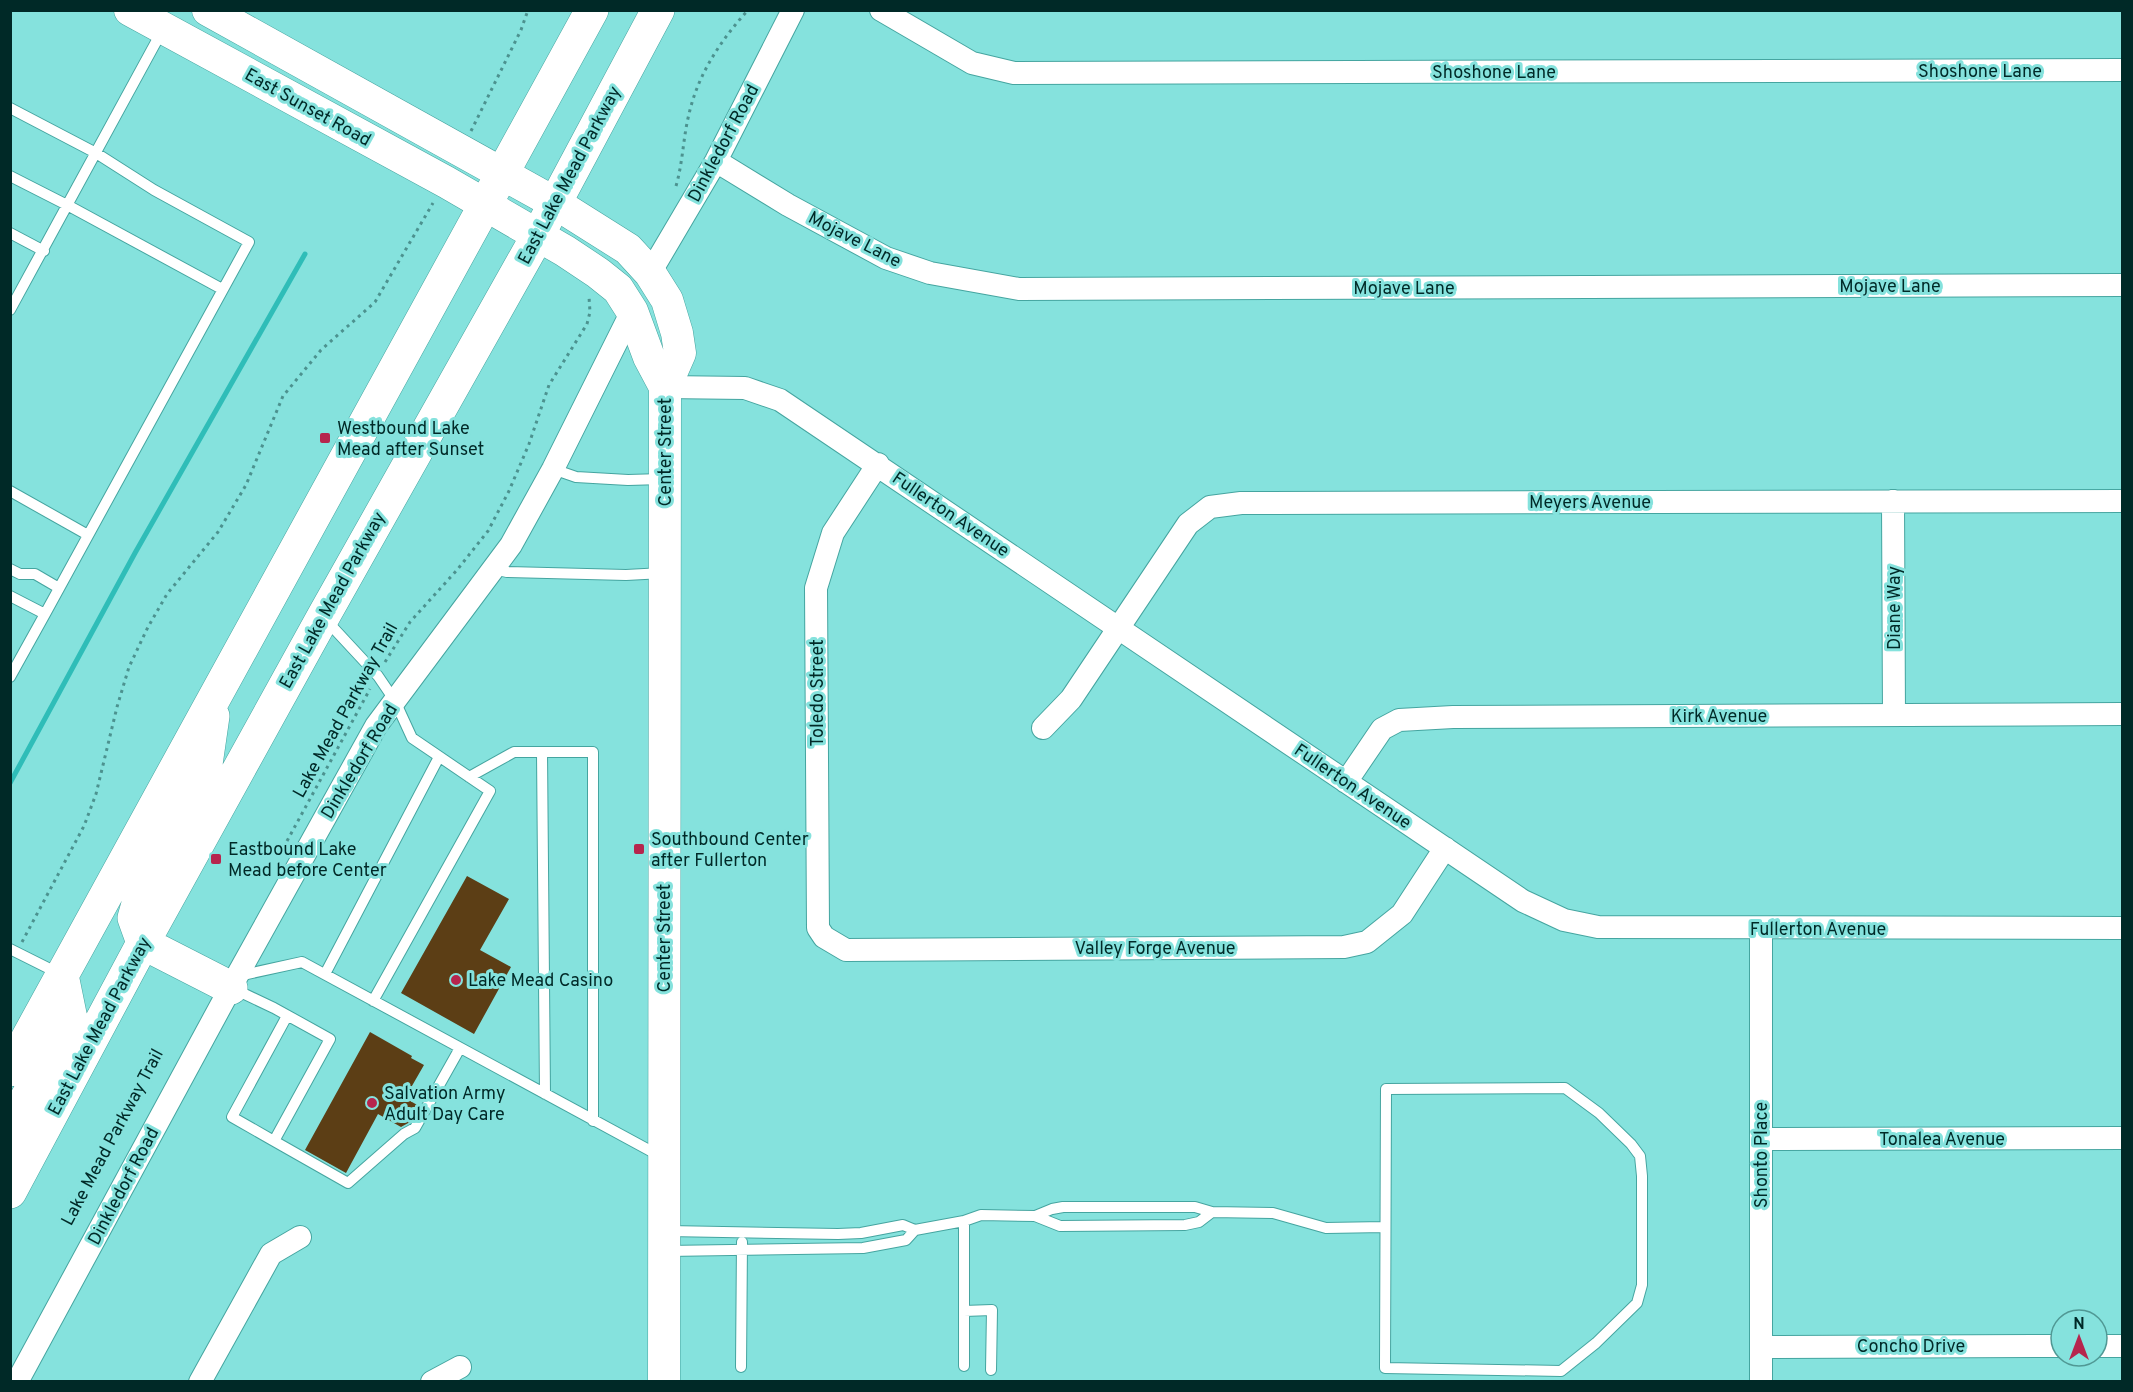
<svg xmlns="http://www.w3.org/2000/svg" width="2133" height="1392" viewBox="0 0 2133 1392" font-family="Overpass,sans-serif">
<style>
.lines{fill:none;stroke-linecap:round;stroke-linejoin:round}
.stream{stroke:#2fbdb8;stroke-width:5}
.building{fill:#5c3e15}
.lane-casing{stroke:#45a5a0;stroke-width:12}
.street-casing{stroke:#45a5a0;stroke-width:24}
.secondary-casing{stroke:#45a5a0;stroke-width:33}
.primary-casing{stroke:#45a5a0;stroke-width:34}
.path{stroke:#4c928f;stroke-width:3;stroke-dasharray:3 4.5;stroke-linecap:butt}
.lane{stroke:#fff;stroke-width:10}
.street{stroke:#fff;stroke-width:22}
.secondary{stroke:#fff;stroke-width:32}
.primary{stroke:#fff;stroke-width:33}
.poi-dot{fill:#b6254d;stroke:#85e2dd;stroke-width:2}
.labels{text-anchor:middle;stroke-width:6;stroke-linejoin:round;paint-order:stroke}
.street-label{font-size:18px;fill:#002927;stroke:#85e2dd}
.poi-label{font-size:18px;fill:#002927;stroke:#85e2dd;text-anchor:start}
</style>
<rect width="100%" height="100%" fill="#85e2dd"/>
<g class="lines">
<path class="stream" d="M10,783l125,-230 170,-299"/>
</g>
<path class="building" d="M467,876l42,23 -29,51 31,17 -37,67 -73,-41z
M370,1032l42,24 -1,2 13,7 -19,33 14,8 -9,16 -9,5 -23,-13 -32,59 -41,-23z"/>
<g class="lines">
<defs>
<path id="lane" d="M10,108l86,45 58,37 95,52 -204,372
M10,176l59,30 153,83
M10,233l34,18
M10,310l152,-279
M553,469l23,8 52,3 34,-1
M10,491l78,44
M10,569l10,5h15l24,14
M493,569l14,3 119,3 37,-2
M10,596l35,18 -35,63
M326,620l52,56 17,25 17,37 78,53 -117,210
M542,752l3,342
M469,777l45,-25h79v369
M10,949l48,24
M325,974l114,-217
M238,976l64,-14 358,194
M234,989l40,19 56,31 -56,102 74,42 56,-49 11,-6 45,-80
M1565,1088l34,25 32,31 9,12 2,20v109l-5,18 -41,40 -35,28 -176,-3 1,-279z
M274,1141l-42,-24 55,-101
M1212,1212l61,1 53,15 58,-1
M964,1221v145
M915,1230l49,-9 17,-6 54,1 17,-7 11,-2h132l17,5 -13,10 -14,3 -125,1 -25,-10
M667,1251l196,-3 43,-8 9,-10 -12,-5 -42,8 -23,1 -170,-3
M964,1311l28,-1 -1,60
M741,1367l1,-125"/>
<path id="street" d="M881,10l91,53 42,10 1108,-3
M716,161l72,44 98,53 44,15 89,16 1103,-4
M650,273l66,-112 77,-151
M665,387l80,1 35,12 743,501 41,19 34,7 524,1
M878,464l-45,69 -17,55 2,340 6,9 22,13 498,-3 23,-5 35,-28 43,-66
M1893,501l1,214
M1043,728l28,-29 117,-175 22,-17 31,-4 881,-2
M1346,782l36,-53 17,-9 54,-3 669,-3
M1761,929v453
M1761,1139l361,-1
M2097,1346h25
M1761,1347l300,-1
M17,1382l220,-406 139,-250 135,-181 42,-76 79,-158
M200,1382l71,-128 29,-17
M432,1382l28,-15"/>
<path id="secondary" d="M130,10l316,172 119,69 33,22 20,16 14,22 17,46 16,30
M208,10l347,193 73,46 22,24 17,27 10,33 3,20 -15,34 -1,995"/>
<path id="primary" d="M213,716l-10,69 -61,105 -8,28 9,25 88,45
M10,1070l582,-1060
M10,1146l3,-24 58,-103 -9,-44
M10,1192l133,-249 180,-326 215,-382 120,-225"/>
</defs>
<use href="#lane" class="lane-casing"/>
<use href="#street" class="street-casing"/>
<use href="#secondary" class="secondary-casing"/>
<use href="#primary" class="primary-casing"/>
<path class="path" d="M471,131l50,-101 7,-20
M676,186c7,-24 7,-48 13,-72 9,-40 32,-74 59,-104
M385,662l25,-40 47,-52 31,-39 21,-40 20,-47 20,-59 38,-61 3,-12 -1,-15
M287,841l83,-152
M22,942l62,-116 12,-32 21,-87 12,-40 19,-40 19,-33 51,-62 28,-47 37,-89 38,-46 54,-48 58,-99"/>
<use href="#lane" class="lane"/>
<use href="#street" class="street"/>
<use href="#secondary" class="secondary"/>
<use href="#primary" class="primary"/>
</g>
<g class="poi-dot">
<rect x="319" y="432" width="12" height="12" rx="3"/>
<rect x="633" y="843" width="12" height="12" rx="3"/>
<rect x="210" y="853" width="12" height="12" rx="3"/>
<circle cx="456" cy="980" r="6"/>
<circle cx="372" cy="1103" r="6"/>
</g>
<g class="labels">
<g class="street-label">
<text x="1980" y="77">Shoshone Lane</text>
<text x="1494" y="78">Shoshone Lane</text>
<text transform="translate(308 107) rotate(29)" y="6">East Sunset Road</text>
<text transform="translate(723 143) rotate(-62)" y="6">Dinkledorf Road</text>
<text transform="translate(569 175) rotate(-62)" y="6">East Lake Mead Parkway</text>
<text transform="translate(855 239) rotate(27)" y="6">Mojave Lane</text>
<text x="1890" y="292">Mojave Lane</text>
<text x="1404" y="294">Mojave Lane</text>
<text transform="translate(665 452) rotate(-90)" y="6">Center Street</text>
<text x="1590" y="508">Meyers Avenue</text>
<text transform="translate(951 514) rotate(34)" y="6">Fullerton Avenue</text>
<text transform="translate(332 600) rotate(-61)" y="6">East Lake Mead Parkway</text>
<text transform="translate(1894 608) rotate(-90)" y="6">Diane Way</text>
<text transform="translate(817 693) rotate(-90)" y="6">Toledo Street</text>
<text transform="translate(345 710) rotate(-61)" y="6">Lake Mead Parkway Trail</text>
<text x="1719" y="722">Kirk Avenue</text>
<text transform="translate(359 761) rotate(-59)" y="6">Dinkledorf Road</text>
<text transform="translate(1353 786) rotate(34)" y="6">Fullerton Avenue</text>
<text x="1818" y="935">Fullerton Avenue</text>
<text transform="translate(664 938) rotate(-90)" y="6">Center Street</text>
<text x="1155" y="954">Valley Forge Avenue</text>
<text transform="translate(99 1026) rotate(-62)" y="6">East Lake Mead Parkway</text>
<text transform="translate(112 1137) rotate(-62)" y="6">Lake Mead Parkway Trail</text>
<text x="1942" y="1145">Tonalea Avenue</text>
<text transform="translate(1761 1155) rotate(-90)" y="6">Shonto Place</text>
<text transform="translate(123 1186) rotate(-62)" y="6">Dinkledorf Road</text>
<text x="1911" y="1352">Concho Drive</text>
</g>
<g class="poi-label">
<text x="337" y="434">Westbound Lake<tspan x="337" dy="21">Mead after Sunset</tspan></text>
<text x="651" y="845">Southbound Center<tspan x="651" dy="21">after Fullerton</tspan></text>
<text x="228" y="855">Eastbound Lake<tspan x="228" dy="21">Mead before Center</tspan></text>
<text x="468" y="986">Lake Mead Casino</text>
<text x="384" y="1099">Salvation Army<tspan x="384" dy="21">Adult Day Care</tspan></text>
</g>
</g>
<rect width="2133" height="1392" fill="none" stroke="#002927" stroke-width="24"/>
<g transform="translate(2079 1338)"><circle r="28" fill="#85e2dd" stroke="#509894" stroke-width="1.5"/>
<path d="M0-4.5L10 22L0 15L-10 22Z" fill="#b6254d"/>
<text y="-9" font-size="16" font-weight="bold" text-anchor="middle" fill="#002927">N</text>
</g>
</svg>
